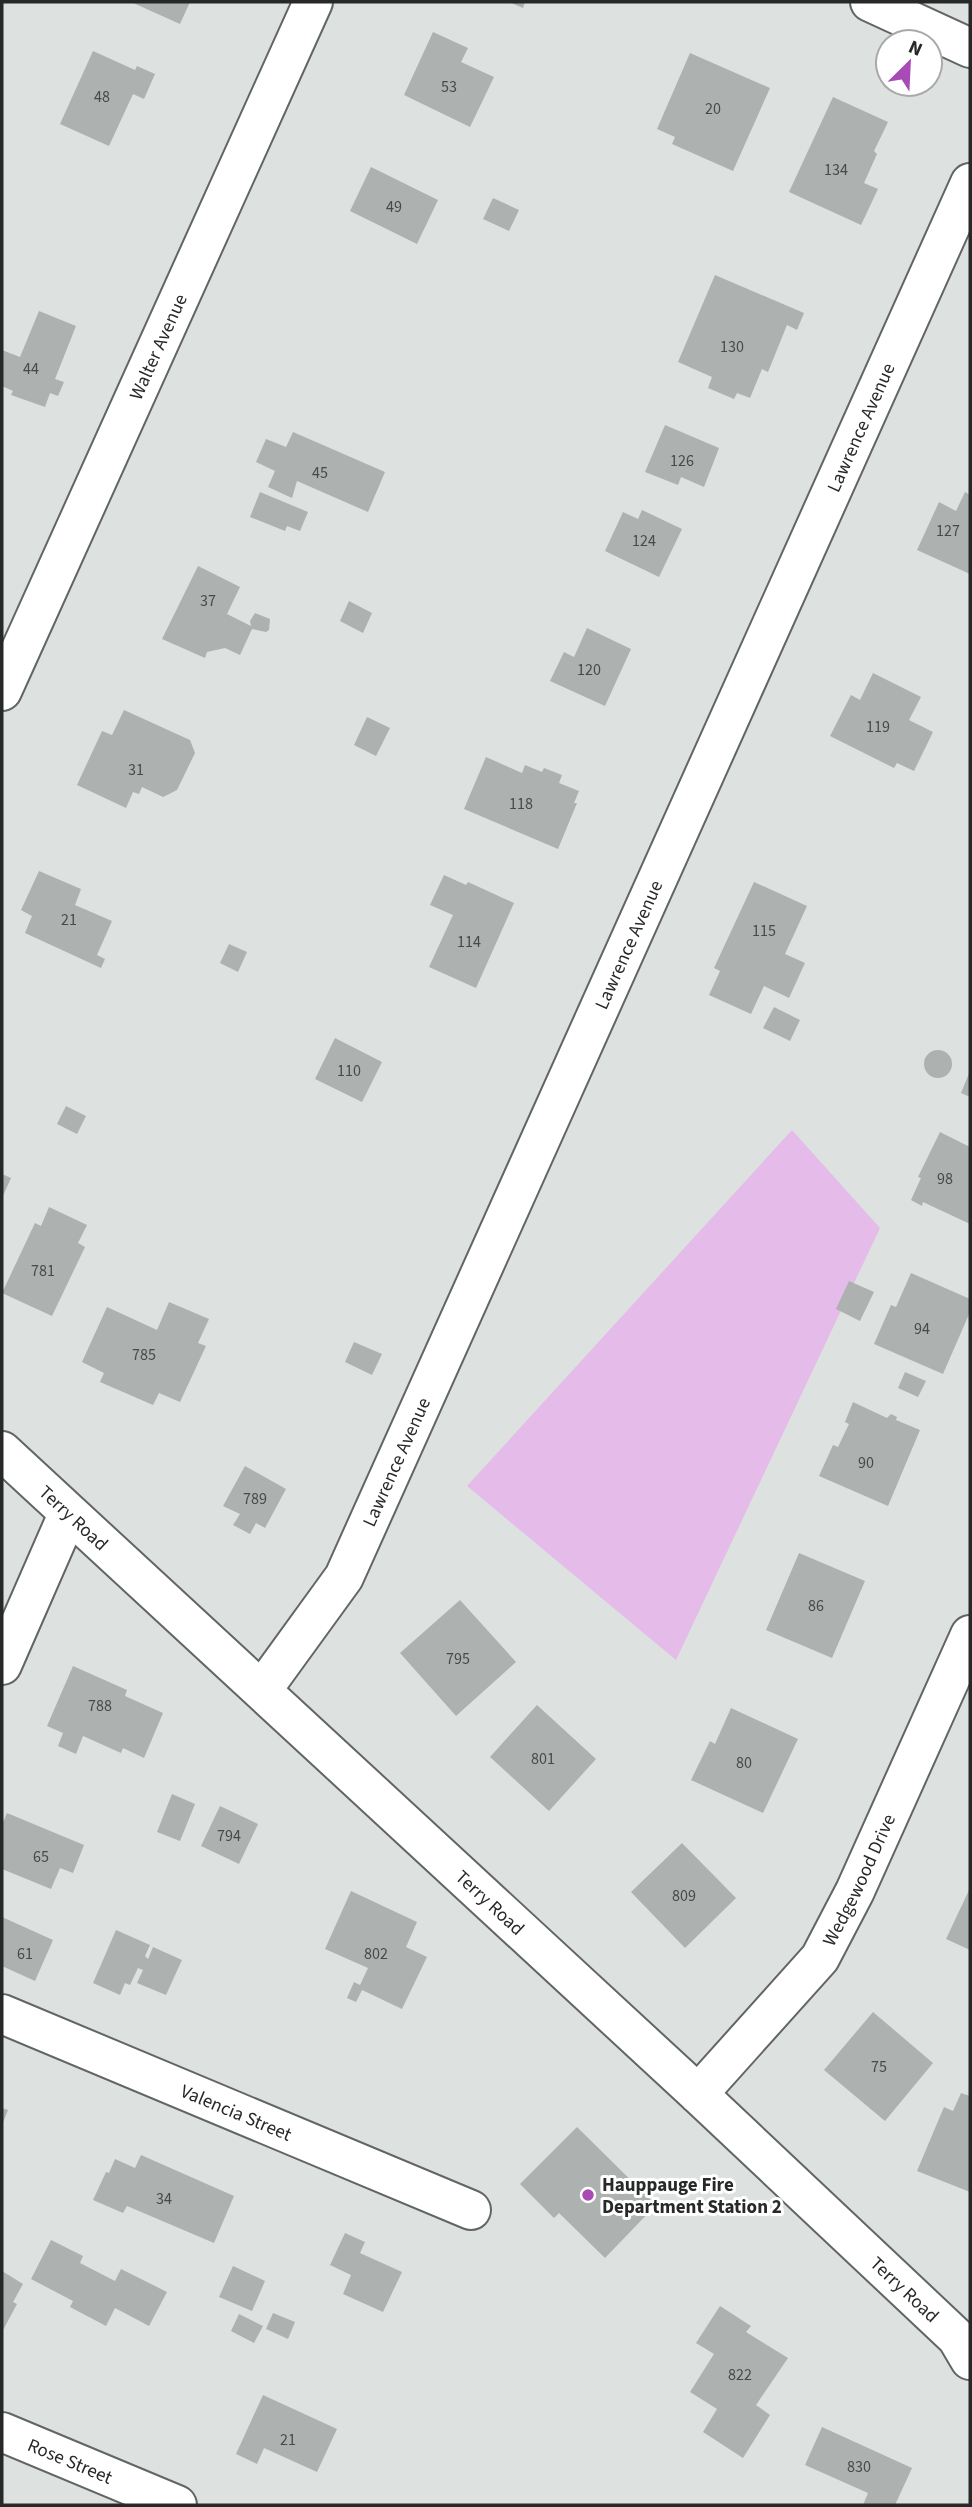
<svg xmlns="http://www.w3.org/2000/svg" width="972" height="2507" viewBox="0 0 972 2507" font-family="'Source Sans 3',sans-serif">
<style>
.green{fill:#e4bbe9}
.building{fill:#adb1b0}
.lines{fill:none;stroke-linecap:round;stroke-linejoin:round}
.minor-casing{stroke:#616564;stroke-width:42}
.minor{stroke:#fff;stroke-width:38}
.poi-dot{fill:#a94bb5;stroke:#fff;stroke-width:2.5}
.labels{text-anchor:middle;stroke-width:6;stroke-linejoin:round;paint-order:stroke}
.number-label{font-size:16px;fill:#484a4a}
.street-label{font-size:19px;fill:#272828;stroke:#fff}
.poi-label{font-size:19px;font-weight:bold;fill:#272828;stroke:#fff;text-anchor:start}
</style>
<rect width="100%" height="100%" fill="#dde2e1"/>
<path class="green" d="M792,1130l88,98 -204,432 -209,-174z"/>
<path class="building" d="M131,2h59l-10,22z
M509,2h16l-2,6z
M433,32l35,16 -7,14 33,15 -24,50 -66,-32z
M93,51l42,19 2,-4 18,8 -11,25 -11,-5 -24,52 -49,-22z
M690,53l80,35 -37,83 -61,-27 3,-7 -18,-8z
M833,97l55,25 -14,29 3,3 -13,29 14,6 -17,36 -72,-33z
M371,167l67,33 -21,44 -67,-33z
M493,198l26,12 -10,21 -26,-12z
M715,275l89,38 -7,17 -10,-5 -19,47 -6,-3 -12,29 -13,-5 -3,6 -26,-11 4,-11 -34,-15z
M39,311l37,15 -21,53 9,3 -6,14 -8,-3 -5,14 -34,-12 2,-4 -11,-5v-36l18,7z
M665,425l54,23 -15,39 -23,-10 -3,8 -33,-13z
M293,432l92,40 -17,40 -71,-31 -5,17 -24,-11 7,-16 -19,-9 10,-23 20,8z
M260,492l48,20 -8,19 -13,-5 -2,5 -35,-14z
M965,492l5,3v79l-53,-24 22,-48 17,9z
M642,510l40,19 -23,48 -54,-26 18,-39 15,7z
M198,566l42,21 -13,27 24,12 -1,-5 5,-8 15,6 -1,11 -3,2 -14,-3 -12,26 -15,-7 -18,4 -2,6 -43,-19z
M349,601l23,12 -9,20 -23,-12z
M587,628l44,21 -26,57 -55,-25 14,-29 10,5z
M873,673l48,24 -12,23 24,12 -19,39 -17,-8 -3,5 -64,-32 21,-41 9,5z
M124,710l66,30 5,13 -18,37 -14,7 -21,-10 -3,7 -6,-2 -7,16 -49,-23 25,-54 10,4z
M367,717l23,11 -14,28 -22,-11z
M486,757l36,16 3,-8 17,7 2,-4 18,7 -3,8 20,8 -5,12h3l-19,46 -94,-40z
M39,871l42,18 -6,16 37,16 -15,34 8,4 -4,9 -76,-35 7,-17 -11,-6z
M444,875l22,10 2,-3 46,21 -38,85 -47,-21 24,-52 -23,-10z
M754,882l53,24 -22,48 20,9 -16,35 -25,-12 -13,28 -42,-19 11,-24 -6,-3z
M229,944l18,8 -9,20 -18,-9z
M774,1007l26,13 -10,21 -27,-13z
M335,1038l47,24 -20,40 -47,-23z
M924 1064a14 14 0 1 1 28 0a14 14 0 1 1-28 0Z
M970,1071v26l-9,-4z
M66,1106l20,10 -9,18 -20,-10z
M940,1132l30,15v77l-47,-22 -1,4 -11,-6 10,-22 -3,-1z
M2,1174l9,4 -9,20z
M49,1207l38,18 -9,18 7,4 -33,69 -50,-23 33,-70 6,3z
M911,1273l59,26v13l-27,62 -69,-30 17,-39 5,2z
M849,1281l25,11 -14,29 -24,-12z
M169,1302l40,17 -11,24 8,3 -26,56 -21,-9 -6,12 -53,-23 4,-9 -22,-11 25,-55 50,23z
M354,1342l28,12 -10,21 -27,-13z
M905,1372l21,9 -8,16 -20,-9z
M853,1402l34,16 4,-4 6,3 -1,3 24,10 -32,76 -69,-30 14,-31 5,2 11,-23 -4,-2z
M245,1466l41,23 -21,39 -9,-5 -6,11 -17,-9 7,-11 -17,-8z
M799,1553l66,28 -33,77 -66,-28z
M460,1600l56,62 -60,54 -56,-63z
M73,1666l54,24 -2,6 38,17 -19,45 -21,-10 -2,5 -38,-17 -7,18 -18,-8 5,-13 -16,-7z
M537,1705l59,54 -47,52 -59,-54z
M731,1708l67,31 -35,74 -72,-33 19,-39 5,3z
M172,1794l23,10 -15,37 -23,-9z
M220,1806l38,18 -19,40 -38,-18z
M7,1813l77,32 -11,28 -13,-5 -9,21 -49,-20v-44z
M682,1843l54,55 -51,50 -54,-56z
M970,1888v62l-24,-11z
M351,1891l66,31 -11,25 21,10 -25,52 -40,-19 -6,12 -9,-4 7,-16 6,3 8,-17 -43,-19z
M2,1917l51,23 -18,41 -33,-15z
M116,1930l34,15 -5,11 3,3 5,-12 29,13 -16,35 -29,-12 6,-13 -5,-2 -8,17 -5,-2 -5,12 -27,-12z
M873,2012l60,51 -48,58 -61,-51z
M961,2093l9,3v96l-53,-21 27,-64 9,4z
M2,2108l6,2 -6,15z
M577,2127l79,78 -51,53 -46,-45 -5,5 -34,-34z
M141,2155l93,41 -20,47 -87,-37 -4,7 -30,-13 13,-28 3,1 6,-14 20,9z
M345,2233l20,9 -5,11 42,19 -19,40 -40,-18 8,-19 -21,-10z
M51,2240l32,16 -3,7 35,18 6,-12 46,23 -18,34 -34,-18 -9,18 -36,-19 3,-6 -42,-22z
M233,2266l32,15 -13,30 -33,-14z
M2,2271l21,13 -10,18 4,2 -15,28z
M720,2306l31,20 -5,6 42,26 -32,47 14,10 -27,43 -40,-26 14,-23 -27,-17 24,-38 -18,-11z
M273,2313l22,9 -7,17 -22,-10z
M239,2314l24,12 -9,17 -23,-12z
M263,2395l74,34 -20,43 -53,-24 -7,16 -21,-10z
M822,2427l90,41 -17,37h-32l5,-12 -63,-28z"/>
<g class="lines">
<defs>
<g id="minor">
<path d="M870,2l100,46"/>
<path id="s1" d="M2,691l311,-689"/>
<path id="s2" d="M2,1451l696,643 259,244 13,22"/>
<path d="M2,1665l66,-151"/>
<path id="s3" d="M262,1690l82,-113 626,-1394"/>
<path id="s4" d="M2,2014l469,196"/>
<path id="s5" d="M698,2094l122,-136 35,-67 115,-256"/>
<path id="s6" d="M2,2432l175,73"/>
</g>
</defs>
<use href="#minor" class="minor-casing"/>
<use href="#minor" class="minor"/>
</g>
<circle class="poi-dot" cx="588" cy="2195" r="7"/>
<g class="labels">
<g class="number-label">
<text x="449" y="92">53</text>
<text x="102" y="102">48</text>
<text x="713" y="114">20</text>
<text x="836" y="175">134</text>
<text x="394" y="212">49</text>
<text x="732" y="352">130</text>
<text x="31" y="374">44</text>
<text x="682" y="466">126</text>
<text x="320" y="478">45</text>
<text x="948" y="536">127</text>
<text x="644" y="546">124</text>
<text x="208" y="606">37</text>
<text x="589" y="675">120</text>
<text x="878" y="732">119</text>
<text x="136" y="775">31</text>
<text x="521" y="809">118</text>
<text x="69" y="925">21</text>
<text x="764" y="936">115</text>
<text x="469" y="947">114</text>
<text x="349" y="1076">110</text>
<text x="945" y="1184">98</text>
<text x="43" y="1276">781</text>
<text x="922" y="1334">94</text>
<text x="144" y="1360">785</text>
<text x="866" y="1468">90</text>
<text x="255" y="1504">789</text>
<text x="816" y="1611">86</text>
<text x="458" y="1664">795</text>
<text x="100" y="1711">788</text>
<text x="543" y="1764">801</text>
<text x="744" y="1768">80</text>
<text x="229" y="1841">794</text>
<text x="41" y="1862">65</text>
<text x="684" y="1901">809</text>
<text x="25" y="1959">61</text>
<text x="376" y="1959">802</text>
<text x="879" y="2072">75</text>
<text x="164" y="2204">34</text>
<text x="740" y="2380">822</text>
<text x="288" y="2445">21</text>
<text x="859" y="2472">830</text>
</g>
<g class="street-label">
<text dy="7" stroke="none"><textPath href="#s1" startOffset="378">Walter Avenue</textPath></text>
<text dy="7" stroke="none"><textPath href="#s3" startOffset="1400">Lawrence Avenue</textPath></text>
<text dy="7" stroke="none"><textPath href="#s3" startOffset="833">Lawrence Avenue</textPath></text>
<text dy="7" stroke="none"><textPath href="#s3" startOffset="266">Lawrence Avenue</textPath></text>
<text dy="7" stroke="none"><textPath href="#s2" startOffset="98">Terry Road</textPath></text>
<text dy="7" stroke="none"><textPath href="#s5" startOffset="270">Wedgewood Drive</textPath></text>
<text dy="7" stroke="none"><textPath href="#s2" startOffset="665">Terry Road</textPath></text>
<text dy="7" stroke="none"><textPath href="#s4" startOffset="254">Valencia Street</textPath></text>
<text dy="7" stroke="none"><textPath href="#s2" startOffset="1232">Terry Road</textPath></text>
<text dy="7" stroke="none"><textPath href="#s6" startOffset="74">Rose Street</textPath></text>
</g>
<g class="poi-label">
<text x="602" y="2191">Hauppauge Fire<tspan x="602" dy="22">Department Station 2</tspan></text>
</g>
</g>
<rect width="972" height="2507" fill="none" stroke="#272828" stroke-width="7"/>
<g transform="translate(909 63) rotate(24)"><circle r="33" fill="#ffffff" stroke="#a9a9a9" stroke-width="2"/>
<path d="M0-5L12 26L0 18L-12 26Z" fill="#a94bb5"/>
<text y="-10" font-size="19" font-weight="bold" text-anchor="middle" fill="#272828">N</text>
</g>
</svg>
